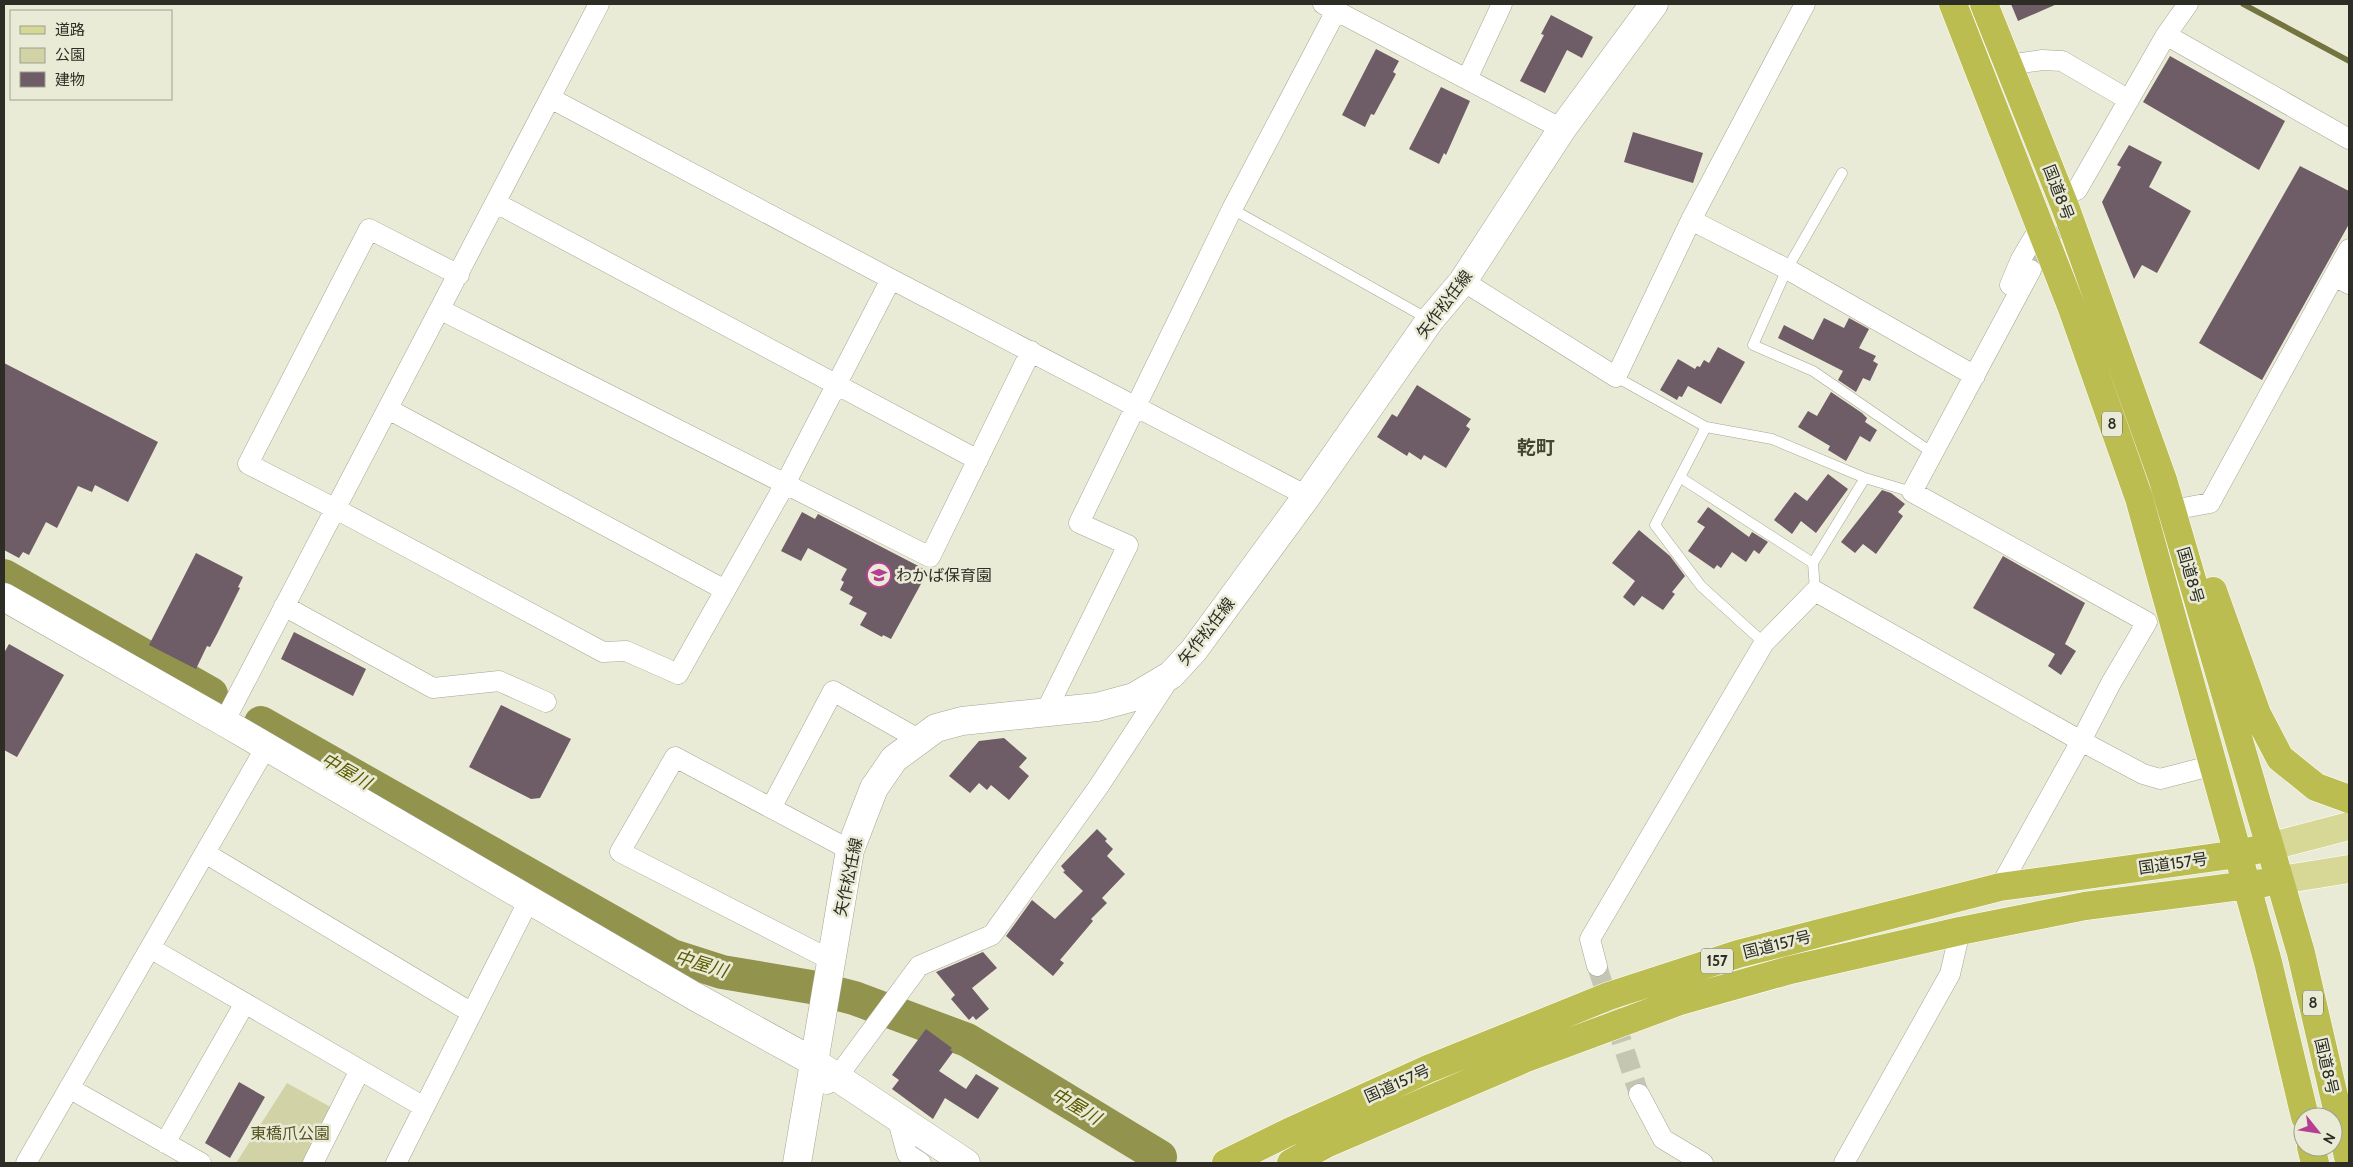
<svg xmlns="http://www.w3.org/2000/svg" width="2353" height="1167" viewBox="0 0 2353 1167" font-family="Cabin,'Noto Sans JP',sans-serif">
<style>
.green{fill:#d1d3a7}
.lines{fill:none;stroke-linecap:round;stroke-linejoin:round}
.stream{stroke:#747441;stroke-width:5.5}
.river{stroke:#92934d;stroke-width:34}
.building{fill:#6e5c66}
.street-tunnel{stroke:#c4c5b3;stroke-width:20;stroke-dasharray:20 10;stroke-linecap:butt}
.lane-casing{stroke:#a5a692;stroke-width:11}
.street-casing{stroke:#a5a692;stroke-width:21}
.secondary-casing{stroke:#a5a692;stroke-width:29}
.primary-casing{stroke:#fff;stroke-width:29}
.highway-casing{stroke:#fff;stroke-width:29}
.lane{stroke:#fff;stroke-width:10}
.street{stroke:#fff;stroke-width:20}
.secondary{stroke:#fff;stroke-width:28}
.primary{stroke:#d7d796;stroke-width:28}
.highway{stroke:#bcbd50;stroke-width:28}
.labels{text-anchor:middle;stroke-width:5;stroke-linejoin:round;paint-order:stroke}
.shield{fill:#eaebd6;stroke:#66665a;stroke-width:1}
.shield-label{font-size:15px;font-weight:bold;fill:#2d2d25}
.street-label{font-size:16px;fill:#2d2d25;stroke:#eaebd6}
.poi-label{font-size:16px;fill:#2d2d25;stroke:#eaebd6;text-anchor:start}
.park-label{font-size:16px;fill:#555521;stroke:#eaebd6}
.water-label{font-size:18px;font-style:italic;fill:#5b5b02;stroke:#eaebd6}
.quarter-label{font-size:19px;font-weight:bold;fill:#443;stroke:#eaebd6}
</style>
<rect width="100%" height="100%" fill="#eaebd6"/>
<path class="green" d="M287,1083l49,27 -28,53h-72z"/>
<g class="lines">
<path class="stream" d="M2243,4l106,57"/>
<path class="river" d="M4,576l207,118
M261,723l411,233 50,16 89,15 43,11 113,42 193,117"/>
</g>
<path class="building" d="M2011,4h46l-39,17z
M1551,15l42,22 -11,21 -15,-8 -22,43 -25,-12 24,-46 -3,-1z
M1376,49l23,12 -6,11 3,2 -22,41 -3,-1 -6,13 -23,-12z
M2170,56l115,65 -26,49 -116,-68z
M1441,87l29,14 -24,54 -2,-2 -5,11 -30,-15z
M1633,132l70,21 -10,30 -69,-21z
M2129,145l33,17 -13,25 42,24 -34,62 -15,-8 -8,14 -32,-77 19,-35 -4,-2z
M2300,166l49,25v33l-87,156 -63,-37z
M1824,318l20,10 5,-10 20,11 -10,19 17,8 -3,5 5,3 -8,17 -7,-3 -7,14 -18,-12 5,-9 -65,-33 6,-13 29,15z
M1718,347l27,15 -24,42 -33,-18 -6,11 -3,-1 -2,4 -17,-10 18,-31 17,10 2,-3 3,1 4,-7 5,3z
M4,363l154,79 -30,60 -33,-17 -3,7 -14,-6 -21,42 -11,-6 -17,33 -6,-3 -4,6 -15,-8z
M1417,385l54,34 -5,7 4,3 -24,39 -22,-13 -3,5 -12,-8 -2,4 -30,-19 15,-23 5,3z
M1831,392l31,21 5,5 -2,4 12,8 -7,12 -10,-6 -14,25 -18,-11 2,-4 -32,-19 10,-16 9,5z
M1828,474l20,15 -32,44 -15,-12 -9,13 -18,-14 21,-28 12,9z
M1882,490l9,3 14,11 -7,8 5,4 -27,38 -13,-10 -8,9 -14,-11z
M1708,507l41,30 3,-5 16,10 -9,12 -5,-4 -8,12 -14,-10 -11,16 -4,-3 -3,4 -26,-18 17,-24 -8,-5z
M802,512l13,7 3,-5 110,57 -37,68 -8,-4 -1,2 -22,-12 7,-12 -18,-9 4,-7 -13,-7 4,-8 -3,-2 6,-11 -39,-21 -7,13 -20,-10z
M1639,530l31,26 15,20 -13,16 3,2 -12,16 -21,-14 -8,10 -11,-9 12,-16 -23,-18z
M196,553l47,24 -5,10 2,1 -23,46 -7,13 -3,-1 -11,23 -47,-24z
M2003,556l82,47 -20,41 11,7 -15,24 -13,-9 7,-12 -82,-46z
M294,632l72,37 -13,27 -72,-37z
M9,644l55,31 -47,82 -13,-7v-97z
M501,705l70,34 -31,59 -9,1 -62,-32z
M1004,738l23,20 -8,9 10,9 -20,24 -18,-15 -4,5 -8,-7 -9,10 -21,-17 30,-35z
M1097,829l10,10 -2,2 8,8 -6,7 18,18 -23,24 5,5 -16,16 2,2 -33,39 4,3 -11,13 -47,-40 26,-36 23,19 28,-28 -20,-19 2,-1 -4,-5z
M983,952l14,16 -25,20 17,21 -13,11 -3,-4 -4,4 -18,-21 4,-4 -19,-23z
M926,1029l26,19 -2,2 3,2 -14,19 27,18 10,-15 23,14 -21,31 -33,-21 -12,21 -41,-30 7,-9 -7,-5z
M239,1082l26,15 -35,61 -25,-15z"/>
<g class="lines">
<path class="street-tunnel" d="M2031,270l39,-68
M1597,966l42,128"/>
<defs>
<path id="lane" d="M1842,173l-55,96 -34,76 60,26 121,83
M1232,209l198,111
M1616,377l90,50 -51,98 46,61 63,57
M1706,427l66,12 93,39
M1681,478l132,85
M1815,591l-2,-28 52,-85 47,14"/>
<path id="street" d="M1323,4l239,125
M2188,4l-22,31 183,104
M2009,65l33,-5 20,1 67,39
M1467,79l35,-75
M550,98l341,181 416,217
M2077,190l89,-155
M496,203l482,257
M1691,220l96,49 188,107
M2349,249l-15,27 15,8
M2031,270l-119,222 235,130 -36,61 -30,58 62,33 17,5 54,-14
M459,275l-90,-46 -121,235 86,44 269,144 23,-1 52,23 107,-190 106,-205
M1463,281l153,96 75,-157 114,-216
M2010,285l11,-26 19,-32
M441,310l489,247 101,-206
M388,409l337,181
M2172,510l38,-7 124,-227
M284,606l149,82 66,-7 47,21
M1046,711l82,-166 -49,-22 153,-314 104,-198
M224,722l375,-718
M771,808l62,-117 87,49
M205,853l267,160
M150,948l274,159
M831,960l-211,-108 55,-95 175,93
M1597,966l-7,-27 174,-296 51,-52 266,150 -81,146
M827,1084l11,-8 81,-110 73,-31 107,-149 70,-107
M69,1088l132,75
M1639,1094l24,45 40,24
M897,1117l10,37 14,9
M165,1143l80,-140
M26,1163l240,-416
M313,1163l47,-93
M396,1163l133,-263
M1844,1163l106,-189 10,-43"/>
<path id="secondary" d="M4,597l220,125 470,274 120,66 152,101
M797,1163l53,-313 24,-62 20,-29 42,-31 26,-7 135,-14 37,-10 37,-22 23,-25 113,-154 123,-176 33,-39 99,-152 92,-125"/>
<path id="primary" d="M2272,846l77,-20
M2281,880l68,-11"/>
<path id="highway" d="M1953,4l120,307 66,187 129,464 37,155
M1984,4l82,205 97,271 138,473 48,208
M2213,591l44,123 23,44 36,29 33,12
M2311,1147l4,16
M1226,1163l63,-31 139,-63 181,-73 129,-42 262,-67 238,-33 18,-4
M1291,1163l35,-19 198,-85 156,-58 110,-31 170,-39 125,-25 179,-23"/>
</defs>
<use href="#lane" class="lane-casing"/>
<use href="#street" class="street-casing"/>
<use href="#secondary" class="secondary-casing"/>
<use href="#primary" class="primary-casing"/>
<use href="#highway" class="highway-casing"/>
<use href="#lane" class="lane"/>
<use href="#street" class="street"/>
<use href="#secondary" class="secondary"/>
<use href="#primary" class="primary"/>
<use href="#highway" class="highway"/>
</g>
<defs>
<symbol id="school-ring" viewBox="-11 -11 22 22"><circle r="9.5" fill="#eaebd6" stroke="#b73e92" stroke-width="1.5"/><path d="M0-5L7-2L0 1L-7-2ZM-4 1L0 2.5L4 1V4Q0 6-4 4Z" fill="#b73e92"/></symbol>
</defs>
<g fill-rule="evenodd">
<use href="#school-ring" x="865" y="561" width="28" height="28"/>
</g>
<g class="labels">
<g class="shield">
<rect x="2102" y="411.5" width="20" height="25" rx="4"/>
<rect x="1701" y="948.5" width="32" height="25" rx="4"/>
<rect x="2303" y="990.5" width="20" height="25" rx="4"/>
</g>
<g class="shield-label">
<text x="2112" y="429">8</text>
<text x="1717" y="966">157</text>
<text x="2313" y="1008">8</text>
</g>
<g class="street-label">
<text transform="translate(2059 192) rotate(69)" y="6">国道8号</text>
<text transform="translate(1444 304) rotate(-53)" y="6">矢作松任線</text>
<text transform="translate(2191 575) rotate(74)" y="6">国道8号</text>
<text transform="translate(1206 631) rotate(-52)" y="6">矢作松任線</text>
<text transform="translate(2173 863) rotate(-8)" y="6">国道157号</text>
<text transform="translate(848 877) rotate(-78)" y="6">矢作松任線</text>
<text transform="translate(1777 944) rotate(-14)" y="6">国道157号</text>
<text transform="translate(2327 1066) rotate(77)" y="6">国道8号</text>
<text transform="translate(1397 1083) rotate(-24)" y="6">国道157号</text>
</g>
<g class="poi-label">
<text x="896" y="581">わかば保育園</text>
</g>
<g class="park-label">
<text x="290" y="1139">東橋爪公園</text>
</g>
<g class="water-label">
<text transform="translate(346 771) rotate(30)" y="6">中屋川</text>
<text transform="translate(701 964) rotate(17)" y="6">中屋川</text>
<text transform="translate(1076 1106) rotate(31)" y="6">中屋川</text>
</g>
<g class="quarter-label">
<text x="1536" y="454">乾町</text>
</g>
</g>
<rect width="2353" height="1167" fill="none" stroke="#2d2d25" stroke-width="10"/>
<rect x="10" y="10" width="162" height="90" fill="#eaebd6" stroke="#9e9f8f"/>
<rect x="20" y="26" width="25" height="8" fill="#d7d796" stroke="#9e9f8f"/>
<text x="55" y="35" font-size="15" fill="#2d2d25">道路</text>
<rect x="20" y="48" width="25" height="15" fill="#d1d3a7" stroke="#9e9f8f"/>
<text x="55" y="60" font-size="15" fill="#2d2d25">公園</text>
<rect x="20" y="72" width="25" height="15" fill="#6e5c66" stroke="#9e9f8f"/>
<text x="55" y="85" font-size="15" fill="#2d2d25">建物</text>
<g transform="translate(2318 1132) rotate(120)"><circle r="24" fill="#eaebd6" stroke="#9e9f8f"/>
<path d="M0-4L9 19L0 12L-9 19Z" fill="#b73e92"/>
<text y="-8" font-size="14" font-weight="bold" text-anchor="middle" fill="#2d2d25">N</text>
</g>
</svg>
